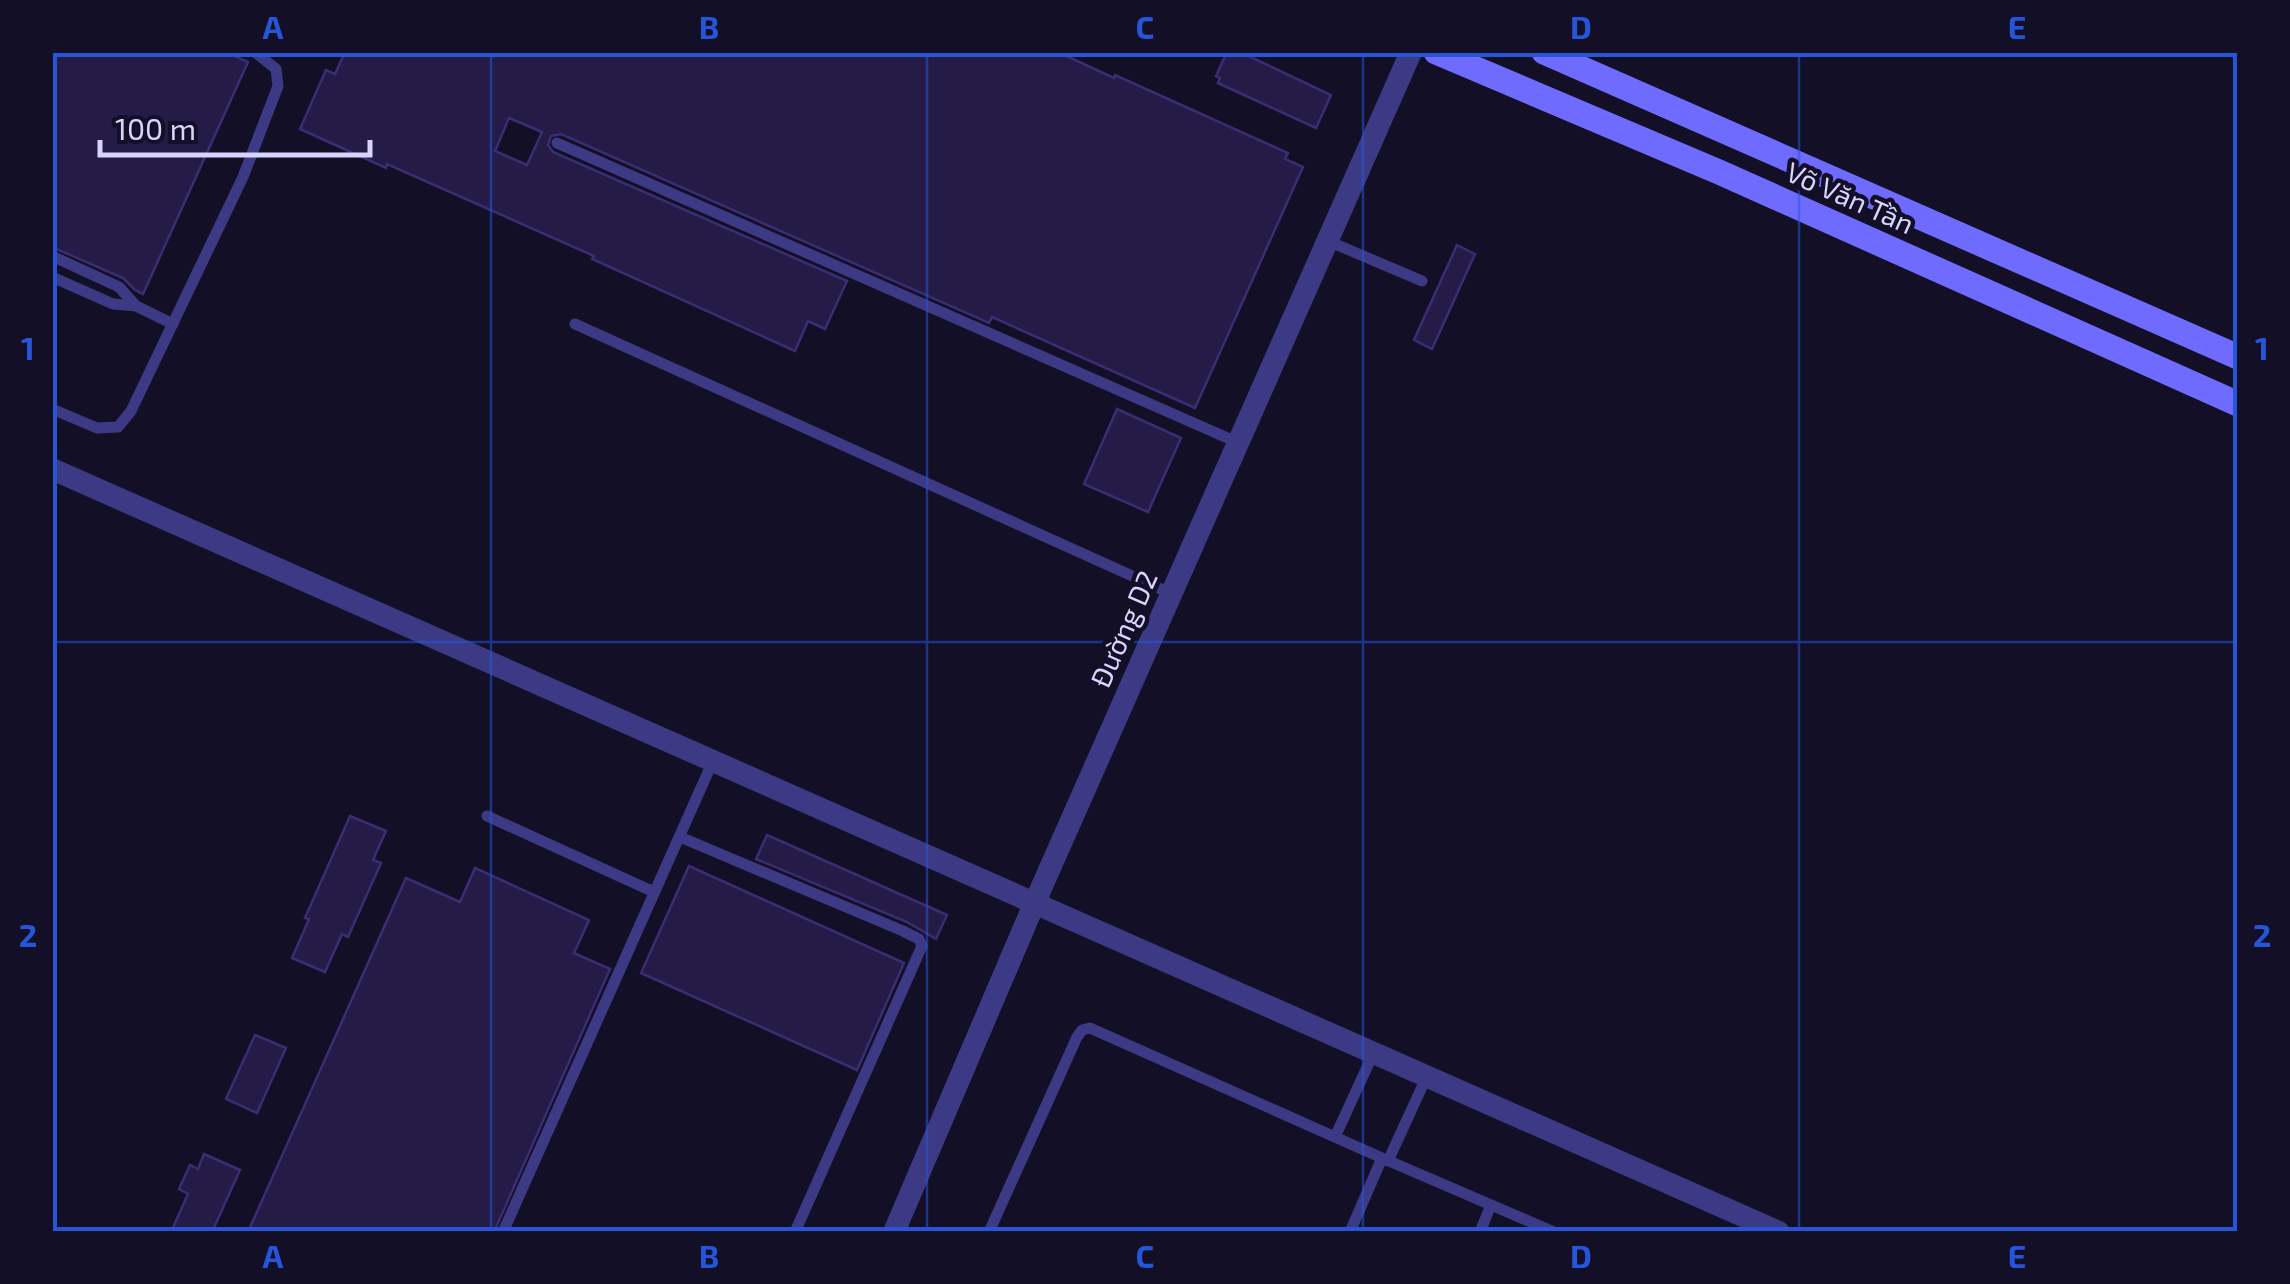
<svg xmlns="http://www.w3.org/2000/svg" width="2290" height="1284" viewBox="0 0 2290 1284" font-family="'Exo 2',sans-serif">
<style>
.building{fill:#241b47;stroke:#3b2d73;stroke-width:2.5;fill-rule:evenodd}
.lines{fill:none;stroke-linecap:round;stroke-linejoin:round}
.lane{stroke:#3d3a85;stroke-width:11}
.street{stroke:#3d3a85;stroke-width:22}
.secondary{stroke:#6f6bff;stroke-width:25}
.grid{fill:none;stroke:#2655da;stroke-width:2.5;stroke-opacity:0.55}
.labels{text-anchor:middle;stroke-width:9;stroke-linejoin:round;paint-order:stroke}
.street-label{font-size:28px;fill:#d9d4ff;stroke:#130f26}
.neatline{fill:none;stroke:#2655da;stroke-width:4}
.grid-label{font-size:32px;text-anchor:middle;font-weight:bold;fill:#2655da}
</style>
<rect width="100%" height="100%" fill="#130f26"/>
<path class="building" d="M52,52h174l22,10 -105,232 -8,-4 -12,-12 -71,-31z
M345,52h713l56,26 1,-3 173,78 -3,6 18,8 -108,241 -203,-91 -3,6 -428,-189 -10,2 -3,9 5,7 294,129 -22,48 -17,-8 -13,30 -203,-92 2,-3 -207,-92 -1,4 -86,-39 26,-59 9,4zM509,118l33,14 -15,33 -32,-14z
M1227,52h13l91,43 -15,33 -98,-45 2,-5 -4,-2z
M1457,245l18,9 -43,95 -18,-9z
M1117,409l64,29 -33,74 -64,-28z
M350,816l36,15 -13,29 8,3 -33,74 -6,-3 -17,38 -33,-14 17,-39 -4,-1z
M767,835l180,80 -11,24 -29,-17 -151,-63z
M689,866l215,97 -47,107 -216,-97z
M475,868l114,52 -15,33 36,16 -116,263h-246l158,-354 54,24z
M255,1035l31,13 -29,65 -31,-14z
M204,1154l36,16 -28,62h-41l17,-38 -9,-5 11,-24 8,4z"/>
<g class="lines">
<path class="lane" d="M557,143l682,300
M1328,241l94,40
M52,256l67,31 17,19 37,18
M52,277l61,27 23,2
M575,324l597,270
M52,409l45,19 21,-1 13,-16 112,-234 35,-91 -2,-17 -21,-17
M487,816l167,76
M680,837l223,94 16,8 3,7 -127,286
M1335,1137l39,-85
M1388,1161l39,-85
M503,1232l210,-471
M989,1232l88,-195 5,-7 8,-2 292,130
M1350,1232l32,-74 172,74
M1480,1232l11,-27"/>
<path class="street" d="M52,469l1727,763
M894,1232l141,-330 376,-850"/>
<path class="secondary" d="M1436,52l283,120 519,232
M1544,52l694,305"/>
</g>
<path class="grid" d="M491,52v1180M927,52v1180M1363,52v1180M1799,52v1180M52,642h2186"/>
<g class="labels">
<g class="street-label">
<text transform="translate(1850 198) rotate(24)" y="10">Võ Văn Tần</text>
<text transform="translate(1124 629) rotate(-66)" y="10">Đường D2</text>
</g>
</g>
<rect width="2290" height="1284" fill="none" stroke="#130f26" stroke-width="110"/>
<path d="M100 140v15h270v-15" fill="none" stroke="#d9d4ff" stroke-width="5"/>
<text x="115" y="140" font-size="30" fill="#d9d4ff" stroke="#130f26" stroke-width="8" paint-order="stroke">100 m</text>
<rect x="55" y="55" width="2180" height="1174" class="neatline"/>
<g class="grid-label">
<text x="273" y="39">A</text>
<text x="709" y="39">B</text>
<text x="1145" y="39">C</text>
<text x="1581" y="39">D</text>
<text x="2017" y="39">E</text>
<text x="28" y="360">1</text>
<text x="2262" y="360">1</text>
<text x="28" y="947">2</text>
<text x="2262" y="947">2</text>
<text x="273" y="1268">A</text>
<text x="709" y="1268">B</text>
<text x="1145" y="1268">C</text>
<text x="1581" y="1268">D</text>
<text x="2017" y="1268">E</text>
</g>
</svg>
